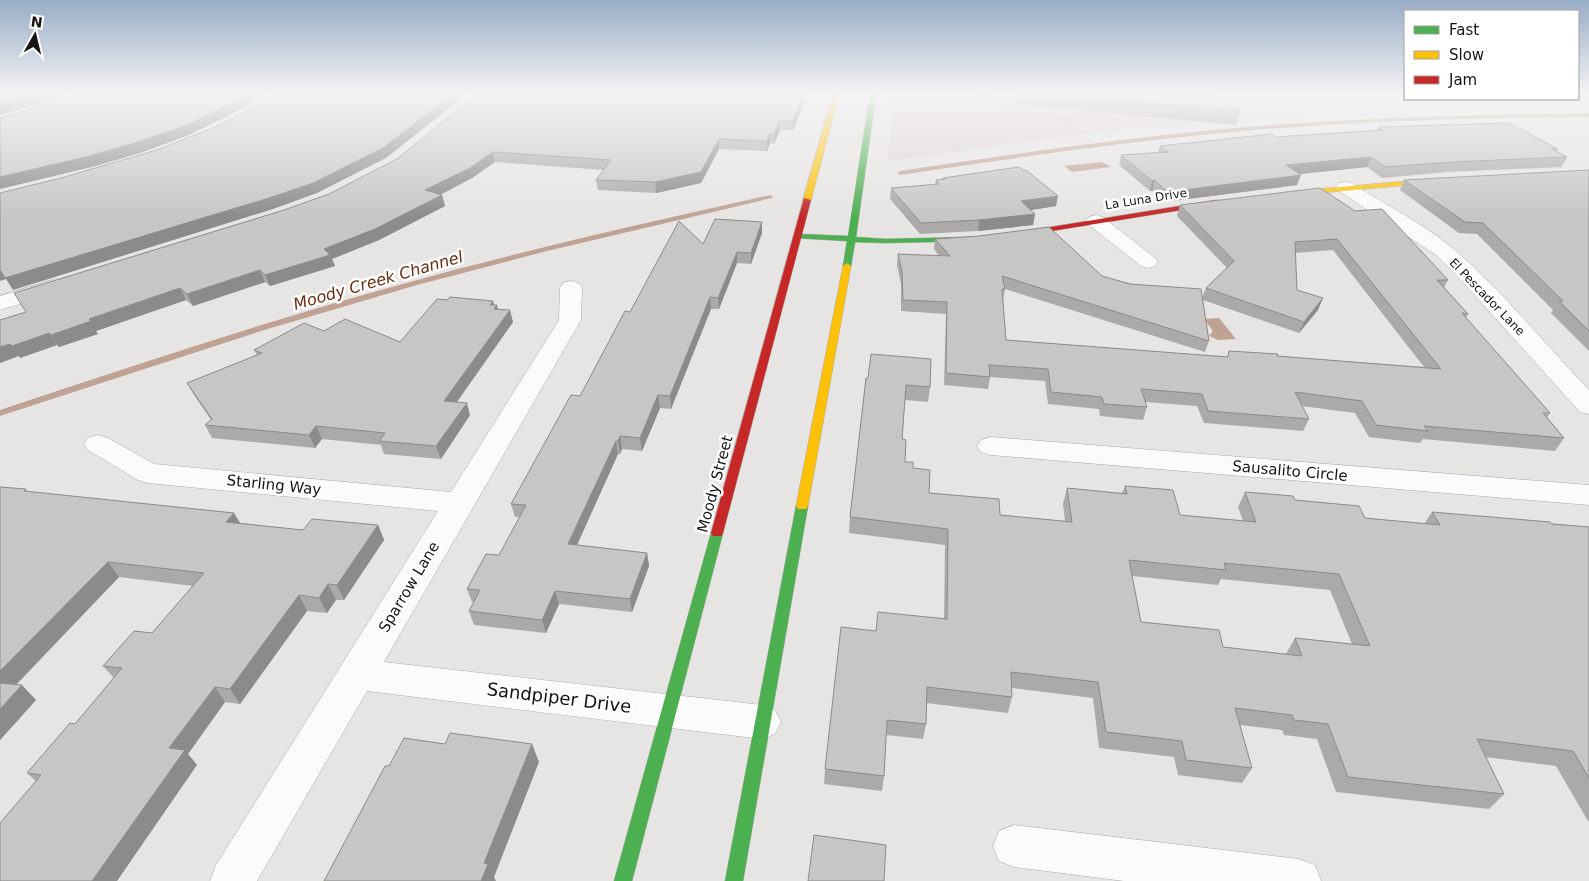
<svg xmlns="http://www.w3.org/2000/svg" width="1589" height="881" viewBox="0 0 1589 881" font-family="'DejaVu Sans',sans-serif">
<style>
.built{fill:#ded6d3}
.green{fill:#dbcbc4}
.water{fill:#c0a294}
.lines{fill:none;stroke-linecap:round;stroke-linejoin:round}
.stream{fill:#c0a294;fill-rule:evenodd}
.street-casing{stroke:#acaaaa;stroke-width:1}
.fast-casing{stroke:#acaaaa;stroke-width:1}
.slow-casing{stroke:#acaaaa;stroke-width:1}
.jam-casing{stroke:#acaaaa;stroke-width:1}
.street{fill:#fbfbfb;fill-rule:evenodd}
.fast{fill:#4caf50;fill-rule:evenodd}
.slow{fill:#ffc107;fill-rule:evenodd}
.jam{fill:#c62828;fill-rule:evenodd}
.wall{fill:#acaaa9;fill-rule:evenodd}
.shaded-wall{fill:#8c8b8a}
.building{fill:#c8c6c5;stroke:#8c8b8a;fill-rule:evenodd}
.labels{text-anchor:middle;stroke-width:5;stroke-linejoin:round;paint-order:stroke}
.far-street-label{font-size:12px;fill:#161514;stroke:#fff}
.street-label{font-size:15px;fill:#161514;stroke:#fff}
.water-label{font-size:16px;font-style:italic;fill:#662f11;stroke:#fff}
.near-street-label{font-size:18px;fill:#161514;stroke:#fff}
</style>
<rect width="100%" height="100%" fill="#e7e5e4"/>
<path class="built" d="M895,94h510v5h111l10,7 -193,6 -103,7 -109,10 -234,32z"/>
<path class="green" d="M1319,94h50l7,2 -19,9z
M998,109l81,8 -1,8 -84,-6z"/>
<path class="water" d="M1102,162l9,5 -39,5 -8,-6z
M1219,318l17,21 -18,1 -9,-4 4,-5 -9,-12z"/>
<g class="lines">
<path class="stream" d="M1589,113v4c-122,1 -245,4 -367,16 -108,10 -215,26 -322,42l-3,-2 3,-2c107,-16 214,-32 323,-42 121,-11 244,-14 366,-16z
M770,195l3,2 -1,1 -225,53 -130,34 -156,46 -261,85v-6c136,-45 272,-91 410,-128 119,-33 240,-60 360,-87z"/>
<defs>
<path id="street" d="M738,94h105l33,3 2,3 -2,3 -5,1 -126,-6z
M1345,182l6,1c33,21 70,39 100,64 49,41 94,97 138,143v24l-9,-2 -118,-131 -26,-26 -97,-64 -3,-4 3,-4z
M1096,215l7,2 52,41 3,4 -3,4 -7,2 -7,-2 -52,-41 -3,-4 3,-4z
M53,280l8,2 3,5 -3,5 -61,18v-14z
M571,281l8,2 3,5 -1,32 -197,342 378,43 13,5 6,12 -6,12 -13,5 -395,-48 -110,190h-47l6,-16 222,-354 -290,-28 -10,-3 -50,-30 -4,-6 4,-6 10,-3 10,3 46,26 297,28 108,-172 1,-32 3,-5z
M991,437l598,48v20l-598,-50 -10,-3 -4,-6 4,-6z
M1014,825l285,34 16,6 6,16h-197l-110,-14 -15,-6 -6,-15 6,-15z"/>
<path id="fast" d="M870,94h6l-20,143 29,2 87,-2 4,2 -1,2 -90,2 -30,-1 -4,24 -4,3 -4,-3 4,-25 -52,-3v-4h3l50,2z
M802,502l4,1 2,3 -65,375h-18l71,-375 2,-3z
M717,528l4,2 2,3 -91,348h-18l97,-348 2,-3z"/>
<path id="slow" d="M833,94h6l-28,106 -7,2 -1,-2z
M1440,178h3v4l-157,14 -4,-2 4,-2z
M847,263l4,3 -43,240 -2,3h-8l-2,-3 47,-240z"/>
<path id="jam" d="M804,198l7,2 -88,333 -2,3h-8l-2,-3z
M1216,200h3v4l-205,33 -4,-2 4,-2z"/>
</defs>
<use href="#street" class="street-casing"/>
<use href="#fast" class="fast-casing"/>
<use href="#slow" class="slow-casing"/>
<use href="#jam" class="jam-casing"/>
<use href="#street" class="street"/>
<use href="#fast" class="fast"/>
<use href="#slow" class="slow"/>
<use href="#jam" class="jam"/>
</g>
<path class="wall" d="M804,94v9l-11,27h-13l-6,14 -4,-1 -3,8 -48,-2 -18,34 -45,10 -58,-3 -2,-10 8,-10 -109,-8 -23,16 -32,17h2l3,11 -66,34 -47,19 3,7 -65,20 -5,-4 -72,24 -7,-6 -90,31 2,3 -39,13 -2,-2 -37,13 -1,-2 7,-44 258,-102 45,-16 68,-35z
M1017,94h192l31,18 -4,13 -221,-21z
M1378,127l180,22 -2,2 11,6 -5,10 -115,5 -65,6 -15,-11 -68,7 -2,11 -133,17 -12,-11h-2l-31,-26 2,-10 37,-3 2,-6 116,-9 101,-6z
M1589,170v181l-38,-38 2,-3 -76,-76 -18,-1 -59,-43 4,-10z
M943,178l113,28 -25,4 4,4 -2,11 -55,6 -58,3 -30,-35 1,-11 44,-3 1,-5 7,-1z
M1320,188l128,92 -4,7 24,27 -2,4 84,95 -3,4 17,21 -9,13 -132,-12 -3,4 -51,-6 -14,-24 -53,-7 7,13 -6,12 -99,-8 -7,-17 -52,-4 2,5 -4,13 -43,-4 -1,-7 -51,-5 -3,-23 -55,-4 -2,12 -44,-4 2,-71 -45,-3v-27l-4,-19 1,-11 41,2 -5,-7 1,-10 167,37 28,8 72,14 4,-10 21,-20 -50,-52 3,-11zM1333,250l91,117 -147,-11 1,-2 -49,-3 -2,6 -221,-17 -3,-40 2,-11 200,63 4,-11 -6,-41 96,33 19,-23 -21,-20 -2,-37z
M762,222v11l-11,31 -14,-1 -18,46h-8l-40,100 -11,-1 -18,43 -20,-2 -2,5h-2l-41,91 70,8 2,13 -17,46 -73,-8 -13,29 -72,-8 -5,-14 5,-9h-2l-5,-13 32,-34 21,-38h-5l-4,-13 69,-108 50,-84 73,-68z
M494,305l4,4 15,13 -56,80 13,13 -29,44 -57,-5 -3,-9 -59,-6 -7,9 -103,-10 -7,-13 6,-5 -17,-25 -7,-12 70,-28 -3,-5 70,-19 76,11z
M866,378l64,9 -2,15 -23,-2 -3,39 3,23 8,6 16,25 71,22 65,6 -2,-17 4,-16 55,5 3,-7 55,29 63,6 -5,-14 7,-15 50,8 70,18 59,6 8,-12 157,15v294h-1l-32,-55 -70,-9 18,37 -15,15 -153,-17 -19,-53 -33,-4 -2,-5 -42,-5 12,43 -10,15 -64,-8 -4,-18 -75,-9 -6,-50 -81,-10v9l-4,16 -82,-10v21l-3,15 -37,-4 -2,41 -2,15 -58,-7 1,-15 51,-138 68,-12 1,-74 -96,-12 1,-16zM1132,576l86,9 3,-6 109,11 22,54 -57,-6 -9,16 -63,-7 -82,-25z
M0,487l26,2 2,3 206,21 6,10 63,7 75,-5 6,15 -40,60h-8l-9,13 -20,-2 -67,93 -15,-2 -37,52 9,11 -161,16 -9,-8 48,-49 39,-46 -11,-12 49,-33 41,-47 -74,-9 -103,108 20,15 -36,40z"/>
<path class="shaded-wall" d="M37,94h32l-15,6 -54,15v-11z
M247,94h20l-37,21 -41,20 -46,17 -47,14 -96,23v-12z
M453,94h14l-81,64 -69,35 -44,16 -260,81 -7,-11 -6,2v-11z
M804,94v9l-11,27v-9z
M976,94h24l-24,3z
M780,120v10l-6,14v-10z
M770,134v9l-3,8v-10z
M719,139v10l-18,34 -45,10 -1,-11z
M493,152l2,10 -23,16 -44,23 -3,-11z
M1371,157l-4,10 -85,9 4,-11z
M1301,175l-4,10 -133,17 3,-10z
M1155,180l-3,11h-2l2,-10z
M442,195l3,11 -66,34 -47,19 3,7 -65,20 -5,-11 59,-26z
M1058,196l-2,10 -37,6 2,-11z
M1035,214l-2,11 -55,6 1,-11z
M762,222v11l-11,31v-11z
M737,252v11l-18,46 -1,-11z
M260,270l5,12 -72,24 -6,-12z
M180,288l6,12 -90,31 2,3 -39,13 -8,-12 38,-16z
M710,297l1,12 -40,100 -1,-13z
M1323,298l-5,12 -19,23 5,-11z
M493,301l2,7 2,-3 3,12 -10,-12z
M510,310l3,12 -64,91 -5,-12z
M49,333l8,12 -37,13 -1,-2 -19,7v-16z
M658,395l2,13 -18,43 -2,-13z
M467,403l3,12 -29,44 -5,-13z
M316,426l6,13 -7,9 -6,-13z
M620,436l2,13 -2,5 -2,-13z
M616,441l2,13 -47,104 -3,-14z
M234,513l9,15 -17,-6z
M378,525l6,15 -40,60 -7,-15z
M647,553l2,13 -17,46 -2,-13z
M108,562l11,15 -114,119 -5,-4v-21z
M328,584l8,16 -9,13 -8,-15z
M555,591l4,13 -13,29 -4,-13z
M299,595l8,16 -67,93 -10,-15z
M22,685l14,15 -36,40v-31z
M215,687l10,15 -37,52 9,11 -80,116h-25l77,-133z
M532,744l7,18 -45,115 2,4h-15l3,-18z"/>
<path class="building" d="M0,94h37l-37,10z
M76,94h171l-21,12 -41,20 -47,16 -48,14 -90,21v-59l61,-18z
M277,94h176l-70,54 -70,35 -44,15 -264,80 -5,-8v-77l61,-15 99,-29 64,-26z
M477,94h327l-11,27 -13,-1 -6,14h-4l-3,7 -48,-2 -18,33 -46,10 -59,-2 15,-20 -118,-8 -23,16 -45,22 17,5 -67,34 -51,20 6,6 -65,20 -5,-5 -73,24 -7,-6 -91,31 2,2 -40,14 -2,-2 -37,13 -2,-2 -10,3v-27l26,-8 -12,-19 270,-83 45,-16 68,-35z
M1049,94h160l31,18z
M1509,123l49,26h-6l15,8 -115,5 -66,5 -15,-10 -85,8 15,10 -134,17 -12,-12 -3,1 -31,-26 47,-3 -8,-6 112,-12 4,3 107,-7 -5,-3z
M1019,167l4,3h3l32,26 -37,5 14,13 -56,6 -58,3 -30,-35 48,-4 -3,-4 9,-1 -2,-1z
M1589,170v161l-30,-30h4l-80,-78 -18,-1 -61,-42z
M1320,188l35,23 27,-2 66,71h-11l31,34 -6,-1 88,100h-7l21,25 -140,-12 4,5 -52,-6 -14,-24 -67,-9 14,27 -101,-8 -6,-17 -61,-5 6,18 -43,-3 -2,-7 -51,-5 -3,-23 -59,-4 1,12 -44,-4 1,-71 -44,-2 -1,-28 -4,-18 52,2 -15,-17 44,-3 70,-9 53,49 28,8 71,5 8,52 -207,-65 3,13h-3l4,51 222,17 1,-6 49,3 -1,2 164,13 -104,-130 -42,3 2,48 26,8 -19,24 -98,-34 28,-27 -54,-56z
M715,219l47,3 -11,31 -14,-1 -19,46 -8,-1 -40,99 -12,-1 -18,43 -20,-2 -2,5h-2l-48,103 79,9 -17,46 -75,-8 -13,29 -73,-9 11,-21 -13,-1 19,-35 13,1 27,-50 -15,-1 60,-109 9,1 45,-85 5,1 49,-91 24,23z
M450,297l43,4 -3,4h7l-3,4 16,1 -66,91 23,2 -31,43 -57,-5 6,-8 -69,-7 -7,9 -104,-10 7,-6 -25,-36 75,-30 -8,-3 50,-27 20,8 21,-12 55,23 37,-43 10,1z
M871,354l60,5 -1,28 -24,-2 -4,54 4,1 -1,22h8v6l17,2 -1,23 70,6 1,16 72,7 -5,-34 60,6 -2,-8 48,4 7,25 76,7 -11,-30 48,4 2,4 64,6 6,12 75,7 -8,-13 118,10 2,2 37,3v251l-16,-27 -96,-12 27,55 -156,-17 -20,-53 -34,-4 -2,-5 -57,-7 17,60 -66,-8 -4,-19 -76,-9 -8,-50 -87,-10 1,25 -85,-10 -1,37 -39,-4 -3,56 -59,-7 16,-142 35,4 2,-19 69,7 1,-90 -98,-12 16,-139h2zM1129,560l97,10 -2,-7 115,11 31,72 -75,-8 7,18 -79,-9 -4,-17 -78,-8z
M0,487l26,2 -2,2 210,22 -8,9 77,8 9,-11 66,6 -41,60 -9,-1 -9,14 -20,-3 -69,94 -15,-2 -46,61 16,2 -93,131h-92v-58l41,-48 -14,-2 43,-50 5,1 47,-56 -19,-2 31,-35 18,2 52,-60 -96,-11 -108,109z
M0,683l22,2 -22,24z
M450,733l82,11 -48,119 4,1 -7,17h-157l61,-115h4l15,-28 41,6z
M814,835l72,10 -2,36h-76z"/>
<linearGradient id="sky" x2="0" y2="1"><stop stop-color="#98adc6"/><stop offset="0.43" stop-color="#f4f3f3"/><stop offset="1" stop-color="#f4f3f3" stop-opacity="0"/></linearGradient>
<rect width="1589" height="218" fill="url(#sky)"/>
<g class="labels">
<g class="far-street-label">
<text transform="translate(1146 199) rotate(-9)" y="4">La Luna Drive</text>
<text transform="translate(1487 297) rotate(46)" y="4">El Pescador Lane</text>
</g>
<g class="street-label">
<text transform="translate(1290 471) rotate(5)" y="5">Sausalito Circle</text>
<text transform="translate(715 484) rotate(-75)" y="5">Moody Street</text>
<text transform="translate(274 485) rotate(6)" y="5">Starling Way</text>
<text transform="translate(409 587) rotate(-59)" y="5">Sparrow Lane</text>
</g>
<g class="water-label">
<text transform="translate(378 280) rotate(-16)" y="6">Moody Creek Channel</text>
</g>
<g class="near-street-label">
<text transform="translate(559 698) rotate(7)" y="6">Sandpiper Drive</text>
</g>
</g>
<rect x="1404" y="10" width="175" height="90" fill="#ffffff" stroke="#a2a1a1"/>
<rect x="1414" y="26" width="25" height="8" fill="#4caf50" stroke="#a2a1a1"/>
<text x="1449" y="35" font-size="15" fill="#161514">Fast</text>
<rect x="1414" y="51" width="25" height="8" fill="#ffc107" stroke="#a2a1a1"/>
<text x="1449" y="60" font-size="15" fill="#161514">Slow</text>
<rect x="1414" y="76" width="25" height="8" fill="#c62828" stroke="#a2a1a1"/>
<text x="1449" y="85" font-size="15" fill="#161514">Jam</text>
<g transform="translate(35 35) rotate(8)" stroke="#ffffff" stroke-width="4" paint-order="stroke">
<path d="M0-4L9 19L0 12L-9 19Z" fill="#161514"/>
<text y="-8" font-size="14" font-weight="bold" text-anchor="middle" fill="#161514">N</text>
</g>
</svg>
